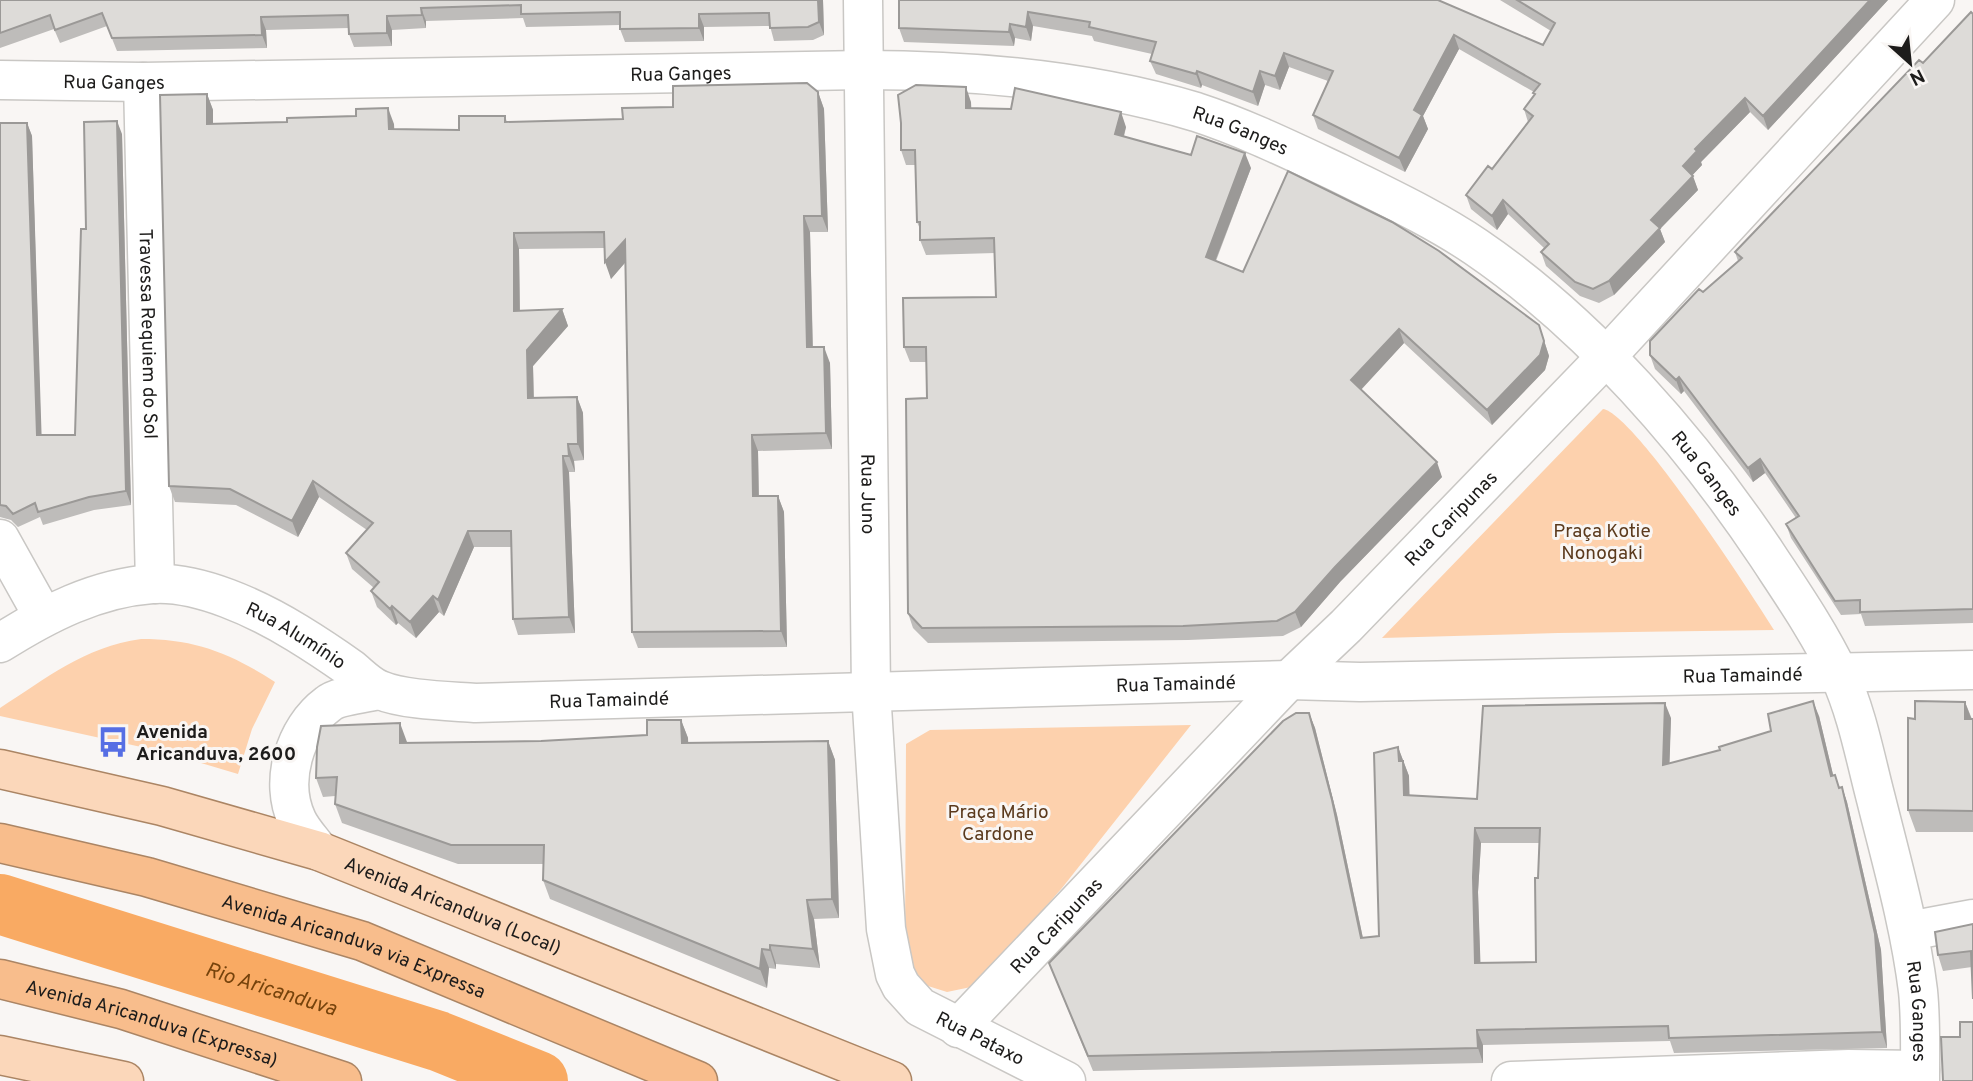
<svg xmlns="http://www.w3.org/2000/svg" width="1973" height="1081" viewBox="0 0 1973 1081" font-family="Overpass,sans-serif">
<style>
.green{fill:#fdd1ad}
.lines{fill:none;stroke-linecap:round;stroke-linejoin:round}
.river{stroke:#f9aa63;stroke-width:60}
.minor-casing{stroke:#c9c7c4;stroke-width:41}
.major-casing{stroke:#ab8564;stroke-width:41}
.highway-casing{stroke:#ab8564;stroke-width:41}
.minor{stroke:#fff;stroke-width:38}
.major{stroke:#fbd7ba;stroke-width:38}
.highway{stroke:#f8bd8c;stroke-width:38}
.wall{fill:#bebcba;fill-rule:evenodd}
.shaded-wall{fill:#9b9997}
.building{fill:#dddbd8;stroke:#9b9997;stroke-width:2;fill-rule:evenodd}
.labels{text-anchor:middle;stroke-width:6;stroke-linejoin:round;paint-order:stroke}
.street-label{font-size:19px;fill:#1d1c1b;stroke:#f9f6f4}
.park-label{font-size:19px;fill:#5b3a1d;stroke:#f9f6f4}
.poi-label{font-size:19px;font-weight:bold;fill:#1d1c1b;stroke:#f9f6f4;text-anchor:start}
.water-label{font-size:21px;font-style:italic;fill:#76430c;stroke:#f9f6f4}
</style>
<rect width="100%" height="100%" fill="#f9f6f4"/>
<path class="green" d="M1603,409c32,5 149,186 171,221l-216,3 -176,5z
M141,639c54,0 89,14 134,43l-23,47 -14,45 -74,-22 -164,-36v-8c47,-30 84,-61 141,-69z
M1191,725l-129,163 -75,86 -16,13 -24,5 -19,-6 -19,-20 -4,-16 1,-206 24,-14z"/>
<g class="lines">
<path class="river" id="s1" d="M0,904l438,137 100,40"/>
<defs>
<g id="minor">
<path id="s2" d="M863,0l8,691 15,238 9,45 6,12 19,21 146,74"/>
<path id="s3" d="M0,80l143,2 721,-12c111,0 225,10 332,42 49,16 96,39 143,61 46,23 94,45 137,74 113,77 215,194 291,308 25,38 52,77 72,119 18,39 26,83 37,125 16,64 34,127 42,192 3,29 2,60 2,90"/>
<path id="s4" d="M143,82l12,502"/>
<path d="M0,539l43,77"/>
<path id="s5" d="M0,643c46,-29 96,-55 152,-59 47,-3 106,25 145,49 18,11 36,23 53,35 9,7 19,18 30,22 23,10 69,11 95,13l814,-23 71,2 613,-12"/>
<path d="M319,851c-7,-10 -17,-20 -22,-31 -18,-38 -3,-91 31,-116 9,-8 38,-11 51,-14"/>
<path d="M1909,931l64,-12"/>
<path id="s6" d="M958,1028l331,-348 57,-54 260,-269 329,-357"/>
<path d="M1511,1081l338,-12 71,1"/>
</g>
<g id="major">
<path id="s7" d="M0,769l162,37 157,45 573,230"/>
<path d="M0,1055l124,26"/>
</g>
<g id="highway">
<path id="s8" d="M0,843l147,34 215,64 336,140"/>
<path id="s9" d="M0,979l121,30 221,72"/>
</g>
</defs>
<use href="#minor" class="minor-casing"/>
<use href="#major" class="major-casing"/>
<use href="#highway" class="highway-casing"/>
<use href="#minor" class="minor"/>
<use href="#major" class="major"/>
<use href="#highway" class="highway"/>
</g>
<path class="wall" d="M0,0h823l1,35 -11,5 -39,1 -4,-15 -66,1v14l-79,1 -5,-13v-4l-94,2 -3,-9 -97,3v7l-34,2v16l-38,1 -5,-13v-6l-83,2 1,18 -150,3 -10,-25 -47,17 -6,-14 -54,19z
M899,0h539l105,45 8,-14 -51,-31h388l-120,130 -18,-18 -49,50 1,3 -10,10 6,15 -38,39 5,13 -51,53 -15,8 -19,-7 -34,-30 -5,-14 3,-4 -36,-34 -11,16 -26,-21 -5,-14 26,-26 36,-47 -4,-13 10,-13 -1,-3 1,-1 -75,-43 -36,67 5,13 -23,43 -87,-43 -5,-14 15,-34 -39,-14 -9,23 -15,-5 -7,21 -56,-21 -1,3 -45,-14 -6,-13 2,-7 -58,-13 -2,-5 -59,-10 -2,15 -16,-3 -1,8 -110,-4 -5,-14z
M1973,14v609l-108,3 -4,-12 -20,1 -50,-77 -5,-14 10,-6 -31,-45 -12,9 -69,-91 -3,3 -26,-25 -5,-14 53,-63 35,-31 -3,-9 188,-189z
M818,92l6,17 4,123h-18l3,115 17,16 2,86 -74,2 1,45h19l6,16 3,135 -149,1 -6,-16 -7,-370 -14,17 -7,-31 -85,1 1,62 42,-2 6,17 -35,40 1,32 43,-1 6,16 1,47 -10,1 1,11h-6l6,161 -57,2 -5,-16 -2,-72h-37l-30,69 -5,-4 -23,26 -18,-15 -2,2 -19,-18 -6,-16 3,-3 -22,-19 -6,-16 21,-23 -48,-33 -21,40 -62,-32 -61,-3 -6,-16 38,-392 6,16v14h181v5l65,1 46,-14 2,6 116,-3 50,-12z
M971,102v6l155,19 -2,10 67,18 60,13 -35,93 27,11 296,53 10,31 -4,14 -53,55 -88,-82 -43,47 81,87 -102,105 -39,45 -18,9 -95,4 -260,3 -15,-15 -5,-15 19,-215 -1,-36h-16l-6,-15 92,-50 -1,-44 -69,2 -6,-15v-11l-3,-7 -1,-57h-10l-5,-15z
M0,123h27l5,13 9,299h34l11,-206 36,-95 9,371 -37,5 -51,15 -3,-8 -22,10 -7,-7 -11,-3z
M1965,702l7,17h1v113h-57l-8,-22 7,-91z
M1309,713l6,15 22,87 26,123 16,-2 19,-189 11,29v19l68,4 194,-81 -2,46 51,-14 99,-34 14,59 6,13 3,-1 5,15 34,148 6,98 -213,5 -4,-12 -187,4v18l-390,8 -44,-108zM1481,843h58l-3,119 -56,1 -2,-71z
M681,720l7,18v5l140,-2 7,19 4,158 -25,1 6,49 -44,-4v5l-7,-1 -2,20 -217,-89 -7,-19v-16h-85l-116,-41 -7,-19v-8l-12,1 -7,-19 91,-36v1l134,-2 106,-6z
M1973,924l-1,43 -29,4 -5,-16z"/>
<path class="shaded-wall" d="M818,0h5l1,35 -5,-13z
M1870,0h18l-120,130 -5,-14z
M421,8l5,13v7l-4,-13z
M1028,12l5,14 -2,15 -5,-14z
M699,14l5,13v14l-5,-13z
M387,16l5,14v16l-5,-13z
M261,17l5,13 1,18 -5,-13z
M1010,24l5,14 -1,8 -5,-14z
M1454,35l5,14 -36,67 5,13 -23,43 -6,-14 15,-48z
M1284,53l5,14 -9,23 -5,-14z
M1197,71l5,14 -1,3 -5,-14z
M1260,71l5,14 -7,21 -5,-14z
M966,87l5,15 1,21 -6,-15z
M818,92l6,17 4,123 -6,-16z
M207,94l6,16v31l-6,-17z
M1745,98l5,14 -49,50 1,3 -14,15 -5,-14 12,-17z
M388,108l6,16 1,21 -6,-16z
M1121,112l5,15 -6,22 -5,-15z
M117,121l5,13 9,371 -5,-14z
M27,123l5,13 10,312 -5,-13z
M1245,153l6,15 -40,104 -5,-15z
M1693,176l5,14 -38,39 5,13 -51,53 -5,-14 42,-61z
M1503,200l5,14 -11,16 -5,-14z
M804,216l6,16 3,131 -6,-16z
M514,233l5,16 1,78 -6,-16z
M625,240l6,16 -20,23 -6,-17z
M562,309l6,17 -35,40 1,49 -6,-17 -1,-48z
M1539,325l10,31 -4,14 -53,55 -5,-15z
M1399,329l5,14 -48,52 -5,-15z
M824,347l6,16 2,86 -6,-16z
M1679,377l5,14 -3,3 -5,-14z
M577,397l6,16 1,47 -6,-16z
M752,435l6,16 1,62 -6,-17z
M568,444l6,17 1,11 -6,-16z
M563,456l6,16 6,161 -6,-16z
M1760,459l5,14 -12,9 -5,-14z
M1437,462l5,15 -102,105 -39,45 -6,-15 40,-45z
M313,481l6,16 -21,40 -6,-16z
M778,496l6,16 3,135 -6,-16z
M468,531l6,16 -30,69 -6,-16z
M433,596l6,16 -23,26 -6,-16z
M392,606l6,17 -2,2 -6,-16z
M1813,701l6,15 18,75 -6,-15z
M1965,702l8,21 -8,-4z
M1665,703l6,15 -2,63 -6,-16z
M1309,713l6,15 22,87 29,138 -5,-15z
M681,720l7,18 1,24 -7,-19z
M400,723l7,19v20l-7,-19z
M828,741l7,19 4,158 -7,-19z
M1398,747l11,29 1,34 -6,-15z
M1842,787l5,15 34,148 6,98 -5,-16z
M1475,828l6,15 -3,49 3,86 -6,-15 -2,-86z
M807,900l7,19 6,49 -7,-19z
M770,945l6,19v5l-6,-19z
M762,949l7,19 -2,20 -7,-19z
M1477,1030l6,15v18l-5,-15z"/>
<path class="building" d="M0,0h818l1,22 -11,5 -38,1 -1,-15 -70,1v14l-79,1v-17l-99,2v-9l-100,3 1,7 -35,1v17l-38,1 -1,-19 -87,2 1,18 -150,3 -10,-25 -47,17 -5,-15 -50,18z
M899,0h539l105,45 12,-22 -38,-23h353l-107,116 -18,-18 -50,51 2,2 -14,15 10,10 -42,44 9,8 -51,53 -16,8 -18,-7 -34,-30 8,-8 -46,-44 -11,16 -26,-21 22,-29 4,3 41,-53 -9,-7 11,-15 -2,-1 7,-9 -86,-49 -40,75 8,5 -23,43 -86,-43 20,-44 -49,-18 -9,23 -15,-5 -7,21 -56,-21 -1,3 -46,-13 6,-19 -67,-15 1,-5 -62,-10 -2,15 -16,-3 -1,8 -110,-4z
M1971,12l2,2v595l-113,3v-12l-25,1 -49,-77 13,-8 -39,-57 -12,9 -69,-91 -3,3 -26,-25v-14l49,-52 4,3 39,-34 -7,-6 184,-192 4,3z
M807,83l11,9 4,124h-18l3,131h17l2,86 -74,2 1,61h25l3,135 -149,1 -7,-392 -20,22 -1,-30 -90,1v78l48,-2 -35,41 1,48 49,-1 1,47h-10l1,12h-6l6,161 -56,2 -2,-88h-43l-30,69 -5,-4 -23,26 -18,-16 -2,3 -19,-18 8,-9 -33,-29 27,-30 -60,-42 -21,40 -62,-32 -61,-3 -9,-391 47,-1v30l80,-2v-4l69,-2v-7l32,-1 1,21 70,1v-14h46v6l118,-3 -1,-11 51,-1v-21z
M916,85l50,2v21l45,1 4,-21 106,24 -6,22 76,21 6,-19 48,17 -39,104 37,15 45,-101 104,51 47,29 100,74 5,16 -4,14 -53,55 -88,-81 -48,51 86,82 -102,105 -40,45 -18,9 -94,5 -261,2 -14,-15 -2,-214 21,-1 -1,-51h-22l-1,-49 93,-1 -2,-59 -74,2v-18h-3l-2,-72h-14v-27l-3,-28z
M117,121l9,370 -37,6 -51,15 -3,-9 -22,11 -7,-8 -6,-1v-382h27l10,312h38l6,-206h5l-2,-107z
M1813,701l18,75 4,-1 4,13 3,-1 33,147 7,98 -213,6 -1,-12 -191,4 1,18 -390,8 -39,-93 234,-242 13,-8h13l23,87 29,138 18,-2 -5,-183 24,-6 1,14h4l1,34 73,4 6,-93 182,-3 -2,62 57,-15 -1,-3 52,-16 -3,-17zM1475,828h65l-2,50h-3l1,84 -61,1 -2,-86z
M1915,701l50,1v17h8v92l-65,-1v-92l7,1z
M647,720h34l1,23 146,-2 4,158 -25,1 6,49 -43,-4v5l-8,-1 -2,20 -217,-89 1,-35h-93l-116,-41 2,-27 -21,1 1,-31 4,-21 79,-3v20l141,-2 106,-6z
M1973,924v75l-2,-48 -33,4 -3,-23z
M1960,1022h13v59h-30l-2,-44h19z"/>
<defs>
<symbol id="bus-bare" viewBox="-9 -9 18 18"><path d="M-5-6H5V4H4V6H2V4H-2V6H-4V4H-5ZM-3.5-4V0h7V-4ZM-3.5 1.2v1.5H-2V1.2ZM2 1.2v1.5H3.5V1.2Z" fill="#566ee4" stroke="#f9f6f4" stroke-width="2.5" paint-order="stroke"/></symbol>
</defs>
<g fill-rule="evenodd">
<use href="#bus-bare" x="91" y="720" width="44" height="44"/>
</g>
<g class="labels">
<g class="street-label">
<text dy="7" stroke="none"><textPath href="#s3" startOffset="681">Rua Ganges</textPath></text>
<text dy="7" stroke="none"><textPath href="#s3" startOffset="114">Rua Ganges</textPath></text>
<text dy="7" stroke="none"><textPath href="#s3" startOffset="1248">Rua Ganges</textPath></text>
<text dy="7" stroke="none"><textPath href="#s4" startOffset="252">Travessa Requiem do Sol</textPath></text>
<text dy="7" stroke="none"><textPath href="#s3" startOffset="1836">Rua Ganges</textPath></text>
<text dy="7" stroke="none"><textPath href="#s2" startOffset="494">Rua Juno</textPath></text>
<text dy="7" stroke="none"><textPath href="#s6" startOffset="709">Rua Caripunas</textPath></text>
<text dy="7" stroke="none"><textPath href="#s5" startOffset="320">Rua Alumínio</textPath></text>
<text dy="7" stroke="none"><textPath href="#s5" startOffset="1785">Rua Tamaindé</textPath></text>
<text dy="7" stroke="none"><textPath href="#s5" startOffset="1218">Rua Tamaindé</textPath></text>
<text dy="7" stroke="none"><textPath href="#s5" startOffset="651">Rua Tamaindé</textPath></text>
<text dy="7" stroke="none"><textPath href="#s7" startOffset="474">Avenida Aricanduva (Local)</textPath></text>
<text dy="7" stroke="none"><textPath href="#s6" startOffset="142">Rua Caripunas</textPath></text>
<text dy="7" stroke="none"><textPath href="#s8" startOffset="369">Avenida Aricanduva via Expressa</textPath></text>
<text dy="7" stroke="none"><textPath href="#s3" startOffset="2424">Rua Ganges</textPath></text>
<text dy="7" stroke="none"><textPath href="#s9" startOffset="158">Avenida Aricanduva (Expressa)</textPath></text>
<text dy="7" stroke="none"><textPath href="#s2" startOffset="1085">Rua Pataxo</textPath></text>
</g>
<g class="park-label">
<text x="1602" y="537">Praça Kotie<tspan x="1602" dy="22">Nonogaki</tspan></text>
<text x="998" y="818">Praça Mário<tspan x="998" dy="22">Cardone</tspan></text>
</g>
<g class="poi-label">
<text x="136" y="738">Avenida<tspan x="136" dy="22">Aricanduva, 2600</tspan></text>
</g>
<g class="water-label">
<text dy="7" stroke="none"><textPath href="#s1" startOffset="284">Rio Aricanduva</textPath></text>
</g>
</g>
<g transform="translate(1910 63) rotate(153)" stroke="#f9f6f4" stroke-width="5" paint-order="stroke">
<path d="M0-5L12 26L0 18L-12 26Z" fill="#1d1c1b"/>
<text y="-10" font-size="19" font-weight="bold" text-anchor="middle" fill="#1d1c1b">N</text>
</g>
</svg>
